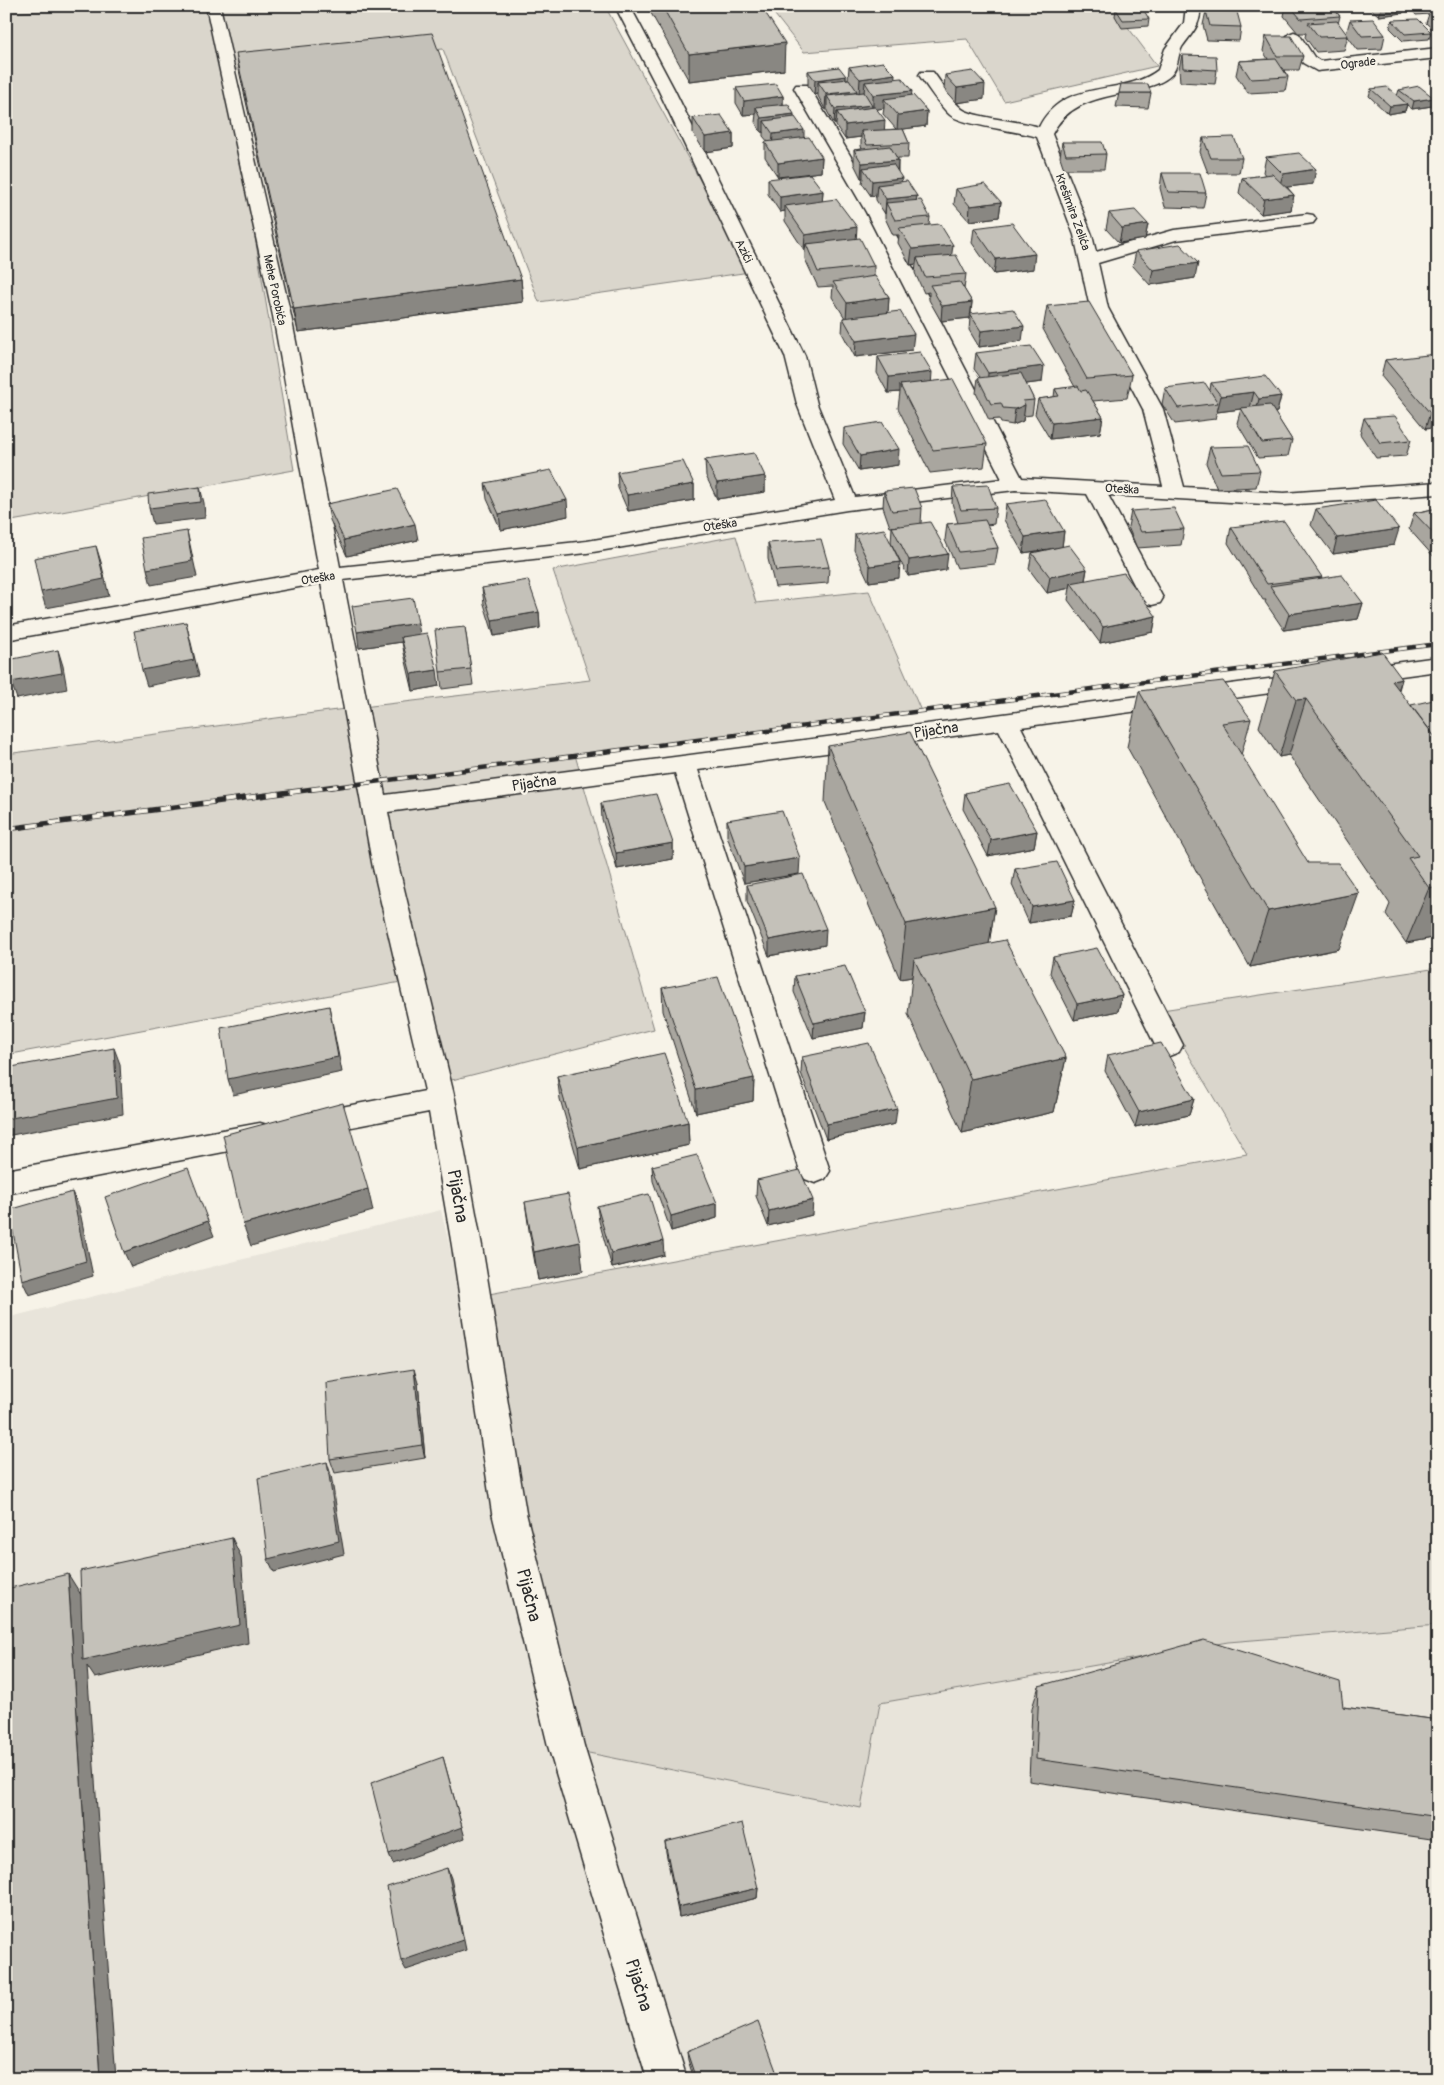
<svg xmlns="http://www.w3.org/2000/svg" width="1444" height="2085" viewBox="0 0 1444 2085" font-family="Pangolin,sans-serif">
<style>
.built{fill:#e8e4da}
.green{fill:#dad6cc;stroke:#82807c}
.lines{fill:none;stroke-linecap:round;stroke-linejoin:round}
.minor-casing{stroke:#2b2b2b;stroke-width:3}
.minor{fill:#f7f3e8;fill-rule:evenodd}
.rail-far1-casing{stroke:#2b2b2b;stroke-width:4.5}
.rail-casing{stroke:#2b2b2b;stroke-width:5.5}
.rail-far1{stroke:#f7f3e8;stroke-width:3;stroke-dasharray:9;stroke-linecap:butt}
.rail{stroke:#f7f3e8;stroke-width:4;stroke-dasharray:11;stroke-linecap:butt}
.wall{fill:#a9a69f;stroke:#2b2b2b;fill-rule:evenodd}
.shaded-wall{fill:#898782;stroke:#2b2b2b}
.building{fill:#c4c1b9;stroke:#2b2b2b}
.labels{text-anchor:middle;stroke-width:5;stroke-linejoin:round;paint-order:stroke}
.far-street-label{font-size:12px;fill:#2b2b2b;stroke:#f7f3e8}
.street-label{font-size:15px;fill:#2b2b2b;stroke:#f7f3e8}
.near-street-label{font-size:18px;fill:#2b2b2b;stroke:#f7f3e8}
</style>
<rect width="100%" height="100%" fill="#f7f3e8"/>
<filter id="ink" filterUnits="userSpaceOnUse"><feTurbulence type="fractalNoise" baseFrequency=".02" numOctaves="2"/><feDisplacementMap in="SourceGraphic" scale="10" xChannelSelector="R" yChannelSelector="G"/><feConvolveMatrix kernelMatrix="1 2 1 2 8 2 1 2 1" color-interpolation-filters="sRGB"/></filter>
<g filter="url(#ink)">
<path class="built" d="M441,1210l128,539 292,59 19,-105 348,-61 210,-17v454h-1432v-761z"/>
<path class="green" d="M119,6h486l145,266 -211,30 -96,-253 -216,21 67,400 -288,52v-509z
M768,6h344l45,60 -153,35 -37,-62 -163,13z
M736,536l20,67 113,-12 52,120 -346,44 79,274 -226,57 -11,-107 -411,76v-301l323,-43 261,-31 -37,-110z
M1438,968v657l-210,17 -348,61 -19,105 -292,-59 -107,-450 785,-145 -85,-144z"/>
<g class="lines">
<defs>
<path id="minor" d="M206,6h14l71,310 49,251 247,-26 248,-41 -38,-96 -12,-48 -127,-267 -43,-83h15l44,83 131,267 12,48 38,93 147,-18 -136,-267 -72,-124 2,-3h12l76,127 138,266 141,8 -20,-77 -53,-101 -16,-73 -37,-98c-18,-6 -76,-12 -87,-22 -11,-10 -22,-27 -31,-40l2,-3h12c8,10 19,29 29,37 12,9 60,12 77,18 26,-51 83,-29 119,-57l7,-21 19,-26 2,-17h14c2,18 -8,27 -18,41 -5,9 -3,20 -11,28 -7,7 -17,10 -27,13 -36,10 -73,9 -92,46l40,101 4,17 78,-22 133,-16 6,1 3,4 -3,4 -6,1 -131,16 -78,23 10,45 55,101 21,78 100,6 154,-11v12l-154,11 -176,-10 55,103 -3,5 -8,2 -8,-2 -3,-5 -54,-104 -72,-4 -168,20 -260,43 -244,27 42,215 922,-121 8,2 4,5 -4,5 -8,2 -286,39 162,318 -4,7 -10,4 -10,-4 -4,-7 -156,-315 -301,40 132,401 -5,8 -10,4 -10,-4 -5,-8 -125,-398 -287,39 11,56 56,231 27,147 44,267 58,233 103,333h-40l-99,-333 -56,-233 -40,-267 -23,-134 -119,23 -10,-3 -4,-8 4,-8 10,-3 115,-22 -52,-223 -52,-285 -315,57v-14l313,-56 -46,-254z
M1294,32l5,2 15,23 6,4 118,-13v10l-121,13 -14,-8 -17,-26 3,-3z
M1438,657v14l-81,11 -8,-2 -4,-5 4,-5 8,-2z
M260,1123l10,3 4,8 -4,8 -10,3 -254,49v-24z"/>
</defs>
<use href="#minor" class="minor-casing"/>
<use href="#minor" class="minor"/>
<defs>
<path id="rail-far1" d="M327,788l1111,-144"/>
<path id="rail" d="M6,829l331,-43"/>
</defs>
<use href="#rail-far1" class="rail-far1-casing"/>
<use href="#rail" class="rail-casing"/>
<use href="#rail-far1" class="rail-far1"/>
<use href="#rail" class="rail"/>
</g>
<path class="wall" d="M647,6h114l23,64 -95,11z
M1286,6h45l9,10 -2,8 10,12 -4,14 -28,2 -11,-15 1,-4h-8l-14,-17z
M1368,6h37l-2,7 -24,3z
M1409,6h29v28l-12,-11 3,-9 -13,1z
M1116,9l33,10 -1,7 -26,2 -7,-12z
M1206,11l35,16 -2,14 -32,-1 -4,-15z
M1350,20l35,15 -3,14 -24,1 -12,-16z
M1392,20l39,12 -2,7 -26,2 -13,-13z
M1266,36l37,20 -4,14h-15l4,7 -3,14 -37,2 -12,-18 3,-14 29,-2 -5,-8z
M236,53l285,226 2,23 -225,30 -58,-257z
M1182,55l35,15 -2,14 -35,-2 -1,-13z
M849,67l46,11 32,33 -1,15 -23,3 6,14 -1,15h-10v14l3,10 16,14 -1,4 14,17 -1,8 37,49 -2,15 8,13 -1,12 51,27 -43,6 -10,-17 1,-12 -29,3 -12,-21v-8l-5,1 -9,-20 1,-9 -6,1 -12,-22 1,-8h-6l-8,-17v-4l-9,-14v-5l-5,1 -9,-13 1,-5h-2l-7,-14v-14l8,-1 -1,-3v-9l-16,2 -9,-13v-2h-2l-7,-13v-2h-2l-7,-13v-2l-4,1 -6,-9v-15l38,5v3h2zM884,108l-1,6 13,15 -12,1 -7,-21z
M945,75l39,24 -28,4 -12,-14z
M736,88l47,8v9l11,12 10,21 18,19 -1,15 -43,5 -13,-20v-15h3l-5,-6v-4h-2l-6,-10 1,-8 -13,1 -7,-12z
M1371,89l26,7 2,-6 33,16 -20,3 -5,-4 -2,6 -17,3 -19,-18z
M1119,93h32l-3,15 -32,-1z
M693,118l40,15v15l-28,4 -12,-19z
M1203,138l39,20 -3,15h-31l-8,-21z
M1062,142l44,12 -2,15h-40l-4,-12z
M1266,157l47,27 -26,3 7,8 -3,15 -30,4 -22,-21 3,-15 23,-3 -2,-3z
M1162,173l44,20 -3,15 -38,-1 -5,-19z
M768,179l55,12 -1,10 34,38 18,27v10l15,21 -1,15 24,38 -57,7 -13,-24 1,-15h2l-13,-21 1,-11 -15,1 -13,-28v-9h-1l-19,-29v-10l-5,1 -12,-18z
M956,189l45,13 -2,15 -30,4 -15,-17z
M1109,213l39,11 -3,15 -26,4 -13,-14z
M974,228l59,41 -39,5 -22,-31z
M1136,251l59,27 -45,7 -17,-19z
M1047,306l85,69 -5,23 -34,3 10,16 -3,16 -50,6 -15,-25 3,-15 16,-2 1,-8 20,-2 -32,-58z
M976,353l66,29 -16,2 8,16 -2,15 -8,1 -1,5 -10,4 -12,-2 -2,-4 -10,1 -13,-27 2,-15 2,-1 -6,-8z
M1438,355v72l-13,2 -44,-53 4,-16z
M878,357l53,25 56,62 -3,23 -54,6 -32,-65 2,-16 -12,1 -11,-20z
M1211,383l70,13 -4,16h-3l18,28 -4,16 -30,2 -21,-35 4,-14 -24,3v-1l-2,8 -40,5 -13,-20 3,-16 45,2z
M1364,418l47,22 -5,16 -30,2 -16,-24z
M844,428l54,37 -39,6 -16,-27z
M1210,447l50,24 -4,16 -39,2 -11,-26z
M705,460l60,16v16l-48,7 -11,-23z
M617,472l77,12v16l-66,11 -10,-23z
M485,483l83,33 -67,14 -14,-31z
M953,487l43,21 -2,16 -7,1 11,23 -3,16 -38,4 -12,-28 2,-16 11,-1 -6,-20z
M884,491l38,17 -1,15 25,47 -38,6 -17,-33 1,-16 7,-1 -9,1 -7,-20z
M327,504l91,36 -71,16 -17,-36z
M1006,504l58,27 -2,16 25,22 -2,12 71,35 -3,16 -53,11 -32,-43 2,-12 -23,5 -18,-24 3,-16 25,-5 -34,5 -19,-33z
M1438,508v48l-4,1 -25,-28 5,-16z
M1316,509l78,36 -61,9 -22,-29z
M1131,511l53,18 -3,16 -44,3 -9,-21z
M1231,527l91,50 -1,2 42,24 -5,16 -74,11 -19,-28 1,-2h-3l-35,-57z
M855,534l44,44 -30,4 -15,-32z
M768,543l61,24 -1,16 -53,4 -7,-28z
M482,588l57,24 1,16 -46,8 -10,-32z
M465,627l8,58 -31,4 -2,-17z
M420,634l19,52 -26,5 -9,-38 -2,-11 -43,6z
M1275,671l127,8 -3,11 39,247 -32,6 -20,-29 4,-10 -101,-149 -10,2 -20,-30z
M1139,691l112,28 -10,36 98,194 -89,18 -123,-220z
M828,746l167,161 -6,36 77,115 -12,54 -92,21 -54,-119 4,-37 -12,2 -75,-177z
M965,793l72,38 -3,16 -46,9 -25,-47z
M601,803l72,40v16l-56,10 -15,-50z
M727,820l72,54 -55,9 -17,-47z
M1015,869l60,31 -4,16 -42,7 -17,-38z
M747,885l78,60 -56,11 -22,-55z
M1053,957l69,38 -4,16 -44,9 -24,-47z
M795,976l70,36 -2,16 -50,10 -19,-46z
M662,988l92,90 -1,23 -57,12 -33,-102z
M1108,1055l86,44 -5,16 -54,12 -30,-56z
M802,1057l93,67 -69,15 -25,-66z
M557,1076l131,46 1,23 -109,24 -20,-70z
M652,1166l65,37v15l-46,13 -18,-50z
M757,1180l55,35 -44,11 -12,-30z
M525,1202l58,69 -45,9 -9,-50z
M597,1206l67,49 -52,13 -13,-47z
M418,1383l7,75 -90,15 -5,-14z
M1039,1686l304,21 95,13v120l-409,-59 3,-73z
M665,1842l93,46 -1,10 -78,19 -13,-65z
M687,2052l92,27h-85l-6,-19z"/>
<path class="shaded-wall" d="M1382,6h23l-2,7 -24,3z
M785,43l-1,27 -95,11v-27z
M895,74l-1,15 -29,-7 -1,11 -5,1 1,-15z
M846,76l-1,15 -27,-9v12l-4,1 1,-15z
M985,84l-1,15 -28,4 1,-15z
M857,91l-1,14 -29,-9v13h-2l1,-15z
M912,91l-2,14 -26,-6v9l-11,2v-15z
M783,96v15l-27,-4v7l-13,1 1,-14z
M1434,98l-2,8 -20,3 2,-8z
M1407,104l-2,7 -17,3 2,-8z
M872,105l-1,15 -34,-8 -1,12h-2l1,-15z
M927,111l-1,15 -29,4 1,-15z
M794,114v15l-30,-8v11h-3v-14z
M885,120l-1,15 -23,-4v6l-16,2v-14z
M804,130v14l-32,5 1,-15z
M733,133v15l-28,4v-15z
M822,157l-1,15 -43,5v-14z
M898,160l-1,15 -34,-7v10h-2l1,-15z
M1316,169l-3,15 -34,4 4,-14z
M902,178l-2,15 -23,-8 -1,10 -5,1 1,-15z
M823,191l-1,15h-37v5l-5,1v-15z
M1294,195l-3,15 -30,4 3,-15z
M917,196l-2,15 -29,-8 -1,11 1,-15z
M1001,202l-2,15 -30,4 1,-15z
M1148,224l-3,15 -26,4 3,-15z
M857,227l-1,15 -50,2 -1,6h-1l1,-15z
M953,245l-2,15 -34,-2 -1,6 -6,1 2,-16z
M1035,254l-2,15 -39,5 2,-15z
M1198,263l-3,15 -45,7 3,-15z
M521,279l2,23 -225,30 -4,-23z
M889,297l-1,16 -42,6 1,-16z
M972,302l-2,16 -29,3 1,-15z
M1024,326l-2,15 -43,6 2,-16z
M914,334l-2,16 -57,7 1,-16z
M1044,366l-2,16 -55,7 1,-16z
M932,372l-1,15 -31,-2v7l-12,1 1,-16z
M1254,392l-4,16h-9v1l-24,3 4,-16z
M1281,396l-4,16 -22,3 4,-16z
M1025,405l-2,16 -10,4 2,-16z
M1438,412v15l-13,2 5,-16z
M1103,417l-3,16 -50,6 2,-16z
M899,449l-1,16 -39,6 1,-15z
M765,476v16l-48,7v-16z
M694,484v16l-66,11 -1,-16z
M200,487l4,16 1,15 -52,6 -4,-16z
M567,500l1,16 -67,14 -2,-16z
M415,524l3,16 -71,16 -3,-16z
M1399,529l-5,16 -61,9 4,-16z
M187,531l10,46 -46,8 -4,-16z
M1064,531l-2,16 -39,6 2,-16z
M96,546l5,16 8,34 -63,12 -5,-16z
M1438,547v9l-4,1z
M948,554l-2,16 -38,6 1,-16z
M900,562l-1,16 -30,4 1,-16z
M1087,569l-3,16 -13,-2 -1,5 -23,5 3,-16z
M1363,603l-5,16 -74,11 5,-16z
M539,612l1,16 -46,8 -2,-16z
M1156,616l-3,16 -53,11 3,-16z
M186,622l13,54 -52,10 -5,-16z
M418,623l3,17 -20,-3 1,5 -43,6 -2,-16z
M58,650l5,16 4,23 -50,10 -6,-17z
M437,670l2,16 -26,5 -2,-17z
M1402,679l-19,56 9,-54z
M1306,699l-17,56 -10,2 17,-57z
M1037,831l-3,16 -46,9 3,-16z
M673,843v16l-56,10 -1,-16z
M800,858l-1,16 -55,9v-16z
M1438,886v51l-32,6 23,-55z
M1359,893l-20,56 -89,18 18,-56z
M1075,900l-4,16 -42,7 3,-16z
M995,907l-9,55 -72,-3 -2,18 -12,2 6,-55z
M826,929l-1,16 -56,11v-16z
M1122,995l-4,16 -44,9 3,-16z
M329,1006l13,66 -109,23 -5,-16z
M865,1012l-2,16 -50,10 1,-15z
M114,1048l6,16 3,50 -117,22v-17z
M1066,1058l-12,54 -92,21 9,-54z
M754,1078l-1,23 -57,12v-23z
M1194,1099l-5,16 -54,12 4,-15z
M897,1109l-2,15 -69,15 1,-15z
M688,1122l1,23 -109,24 -2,-22z
M368,1189l5,22 -122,35 -8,-22z
M72,1192l7,15 14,69 -64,19 -7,-15z
M813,1200l-1,15 -44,11 1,-15z
M717,1203v15l-46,13v-15z
M208,1221l6,15 -83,31 -7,-15z
M663,1241l1,14 -52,13 -1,-15z
M580,1242l3,29 -45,9 -4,-28z
M414,1369l4,14 7,75 -3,-13z
M327,1462l4,13 13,79 -70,18 -6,-13z
M232,1538l9,19 7,86 -153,35 -8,-12 29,413h-16l-32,-505 15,24z
M443,1757l22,81 -72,26 -4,-10z
M447,1868l4,10 15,72 -60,20 -5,-9z
M758,1888l-1,10 -78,19 -1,-10z"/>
<path class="building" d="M662,6h99l24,37 -96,11z
M1290,6h41l9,10 -39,3z
M1142,7l7,12 -26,1 -7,-11z
M1438,8v8l-8,-7z
M1206,11l31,1 4,15 -31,-1z
M1373,19l12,16 -23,1 -12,-16z
M1418,19l13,13 -26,2 -13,-14z
M1337,21l11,15 -29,1 -11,-14z
M432,33l89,246 -227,30 -58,-256z
M1266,36h25l12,20h-26z
M1182,55l34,1 1,14 -34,-2z
M1276,59l12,18 -37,2 -12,-18z
M883,62l12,12 -35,5 -11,-12z
M839,67l7,9 -31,4 -7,-9z
M973,71l12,13 -28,4 -12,-13z
M902,78l10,13 -39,4 -8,-13z
M849,79l8,12 -31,3 -8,-12z
M776,84l7,12 -39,5 -8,-13z
M1121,84h27l3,9h-32z
M1419,86l15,12 -20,3 -15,-11z
M1387,87l20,17 -17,2 -19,-17z
M864,92l8,13 -37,4 -8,-13z
M913,95l14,16 -29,4 -14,-16z
M788,104l6,10 -33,4 -5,-11z
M875,107l10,13 -40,5 -8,-13z
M721,115l12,18 -28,4 -12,-19z
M795,117l9,13 -31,4 -9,-13z
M903,129l6,14 -42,2 -6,-14z
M809,137l13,20 -44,6 -13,-21z
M1234,137l8,21h-31l-8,-20z
M1062,142h40l4,12 -40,1z
M890,146l8,14 -36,3 -8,-13z
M1299,153l17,16 -33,5 -17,-17z
M893,164l9,14 -30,3 -9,-13z
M1162,173h38l6,20 -38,-1z
M810,174l13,17 -43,6 -12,-18z
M1272,174l22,21 -30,4 -22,-21z
M907,181l10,15 -31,3 -9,-14z
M985,184l16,18 -31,4 -14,-17z
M836,199l21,28 -52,8 -20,-29z
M921,200l9,17 -35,3 -9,-17z
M1135,210l13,14 -26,4 -13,-15z
M1012,223l23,31 -39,5 -22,-31z
M940,224l13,21 -41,4 -13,-21z
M860,238l14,28 -56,6 -12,-28z
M1180,244l18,19 -45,7 -17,-19z
M956,255l10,19 -41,3 -8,-19z
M875,276l14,21 -42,6 -14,-21z
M960,282l12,20 -30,4 -12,-21z
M1089,302l43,73 -45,4 -40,-73z
M1013,309l11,17 -43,5 -11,-17z
M900,311l14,23 -58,7 -13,-23z
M1031,346l13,20 -56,7 -12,-20z
M920,352l12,20 -43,5 -11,-20z
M1436,354l2,1v57l-8,1 -45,-53z
M1021,373l13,27 -11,1 2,4 -10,4 -12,-1 -2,-5 -10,1 -13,-26z
M1265,376l16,20 -22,3 -5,-7 -33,4 -10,-13z
M953,379l34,65 -54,6 -33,-65z
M1205,383l13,20 -40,5 -13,-20z
M1078,386l3,5 5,-1 17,27 -51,6 -14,-24 21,-3 -4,-7z
M1270,405l22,35 -30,3 -21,-35z
M1395,416l16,24 -31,3 -16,-25z
M882,422l17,27 -39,7 -16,-28z
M1248,446l12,25 -39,2 -11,-26z
M754,453l11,23 -48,7 -12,-23z
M683,461l11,23 -67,11 -10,-23z
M551,470l16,30 -68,14 -14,-31z
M988,485l8,23 -35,2 -8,-23z
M200,487l1,15 -52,6 -1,-14z
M914,488l8,20 -30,3 -8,-20z
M397,489l18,35 -71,16 -17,-36z
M1045,499l19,32 -39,6 -19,-33z
M1376,500l23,29 -62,9 -21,-29z
M1174,508l10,21 -43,3 -10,-21z
M1438,508v30l-24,-25z
M985,520l13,28 -39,4 -12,-28z
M1284,521l38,56 -55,7 -36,-57z
M930,522l18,32 -39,6 -17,-33z
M884,529l16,33 -30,4 -15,-32z
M187,531l5,30 -45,8 -6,-31z
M821,539l8,28 -53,4 -8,-28z
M1069,545l18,24 -37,8 -18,-24z
M96,546l8,33 -63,13 -7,-34z
M1124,573l32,43 -53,11 -32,-44z
M1342,575l21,28 -74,11 -19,-28z
M528,580l11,32 -47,8 -10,-32z
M413,598l5,25 -61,9 -5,-26z
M186,622l8,38 -52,10 -8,-39z
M465,627l6,42 -31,3 -5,-42z
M427,633l10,37 -26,4 -10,-37z
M58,650l4,23 -51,9 -3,-22z
M1382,652l20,27 -10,2 46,60v145l-9,2 -21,-30 10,-2 -112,-157 -10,1 -21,-29z
M1223,681l28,38 -29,4 86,140h30l21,30 -91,18 -129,-220z
M1438,699v42l-27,-36z
M910,732l85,175 -89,17 -78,-178z
M1010,784l27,47 -46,9 -26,-47z
M656,794l17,49 -57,10 -15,-50z
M782,811l18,47 -56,9 -17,-47z
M1057,862l18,38 -43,7 -17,-38z
M803,874l23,55 -57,11 -22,-55z
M1005,940l61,118 -95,21 -57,-120z
M1097,948l25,47 -45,9 -24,-47z
M845,966l20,46 -51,11 -19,-47z
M718,977l36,101 -58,12 -34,-102z
M329,1006l9,51 -110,22 -7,-51z
M869,1043l28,66 -70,15 -25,-67z
M1161,1043l33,56 -55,13 -31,-57z
M114,1048l3,50 -111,21v-51z
M664,1053l24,69 -110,25 -21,-71z
M343,1103l25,86 -125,35 -20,-89z
M697,1155l20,48 -46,13 -19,-50z
M188,1168l20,53 -84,31 -19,-55z
M800,1170l13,30 -44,11 -12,-31z
M72,1192l14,69 -64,19 -13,-70z
M568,1194l12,48 -46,10 -9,-50z
M649,1194l14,47 -52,12 -14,-47z
M414,1369l8,76 -92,14 -4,-76z
M327,1462l12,79 -71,18 -10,-81z
M232,1538l8,87 -157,35 -3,-89z
M68,1574l32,505h-94v-490z
M1204,1640l136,42 3,25 95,13v97l-402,-58 3,-73z
M443,1757l19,70 -73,27 -18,-71z
M742,1823l16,65 -80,19 -13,-65z
M447,1868l16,72 -62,21 -14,-74z
M758,2022l21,57h-83l-9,-27z"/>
</g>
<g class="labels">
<g class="far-street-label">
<text transform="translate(1358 63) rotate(-7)" y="4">Ograde</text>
<text transform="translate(1073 212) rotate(70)" y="4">Krešimira Zelića</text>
<text transform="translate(744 251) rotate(64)" y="4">Azići</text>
<text transform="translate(275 290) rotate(78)" y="4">Mehe Porobića</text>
<text transform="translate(1122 489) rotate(3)" y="4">Oteška</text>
<text transform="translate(720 525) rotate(-9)" y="4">Oteška</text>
<text transform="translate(318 578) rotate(-9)" y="4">Oteška</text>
</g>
<g class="street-label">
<text transform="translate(936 730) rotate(-8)" y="5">Pijačna</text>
<text transform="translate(534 783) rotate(-8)" y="5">Pijačna</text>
</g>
<g class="near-street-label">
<text transform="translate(458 1196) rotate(80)" y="6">Pijačna</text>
<text transform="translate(529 1595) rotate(76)" y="6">Pijačna</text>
<text transform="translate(639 1985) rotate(73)" y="6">Pijačna</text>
</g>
</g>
<rect width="1444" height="2085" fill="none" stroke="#f7f3e8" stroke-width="25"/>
<rect x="12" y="12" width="1419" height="2060" fill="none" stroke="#2b2b2b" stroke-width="2" filter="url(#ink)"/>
</svg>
